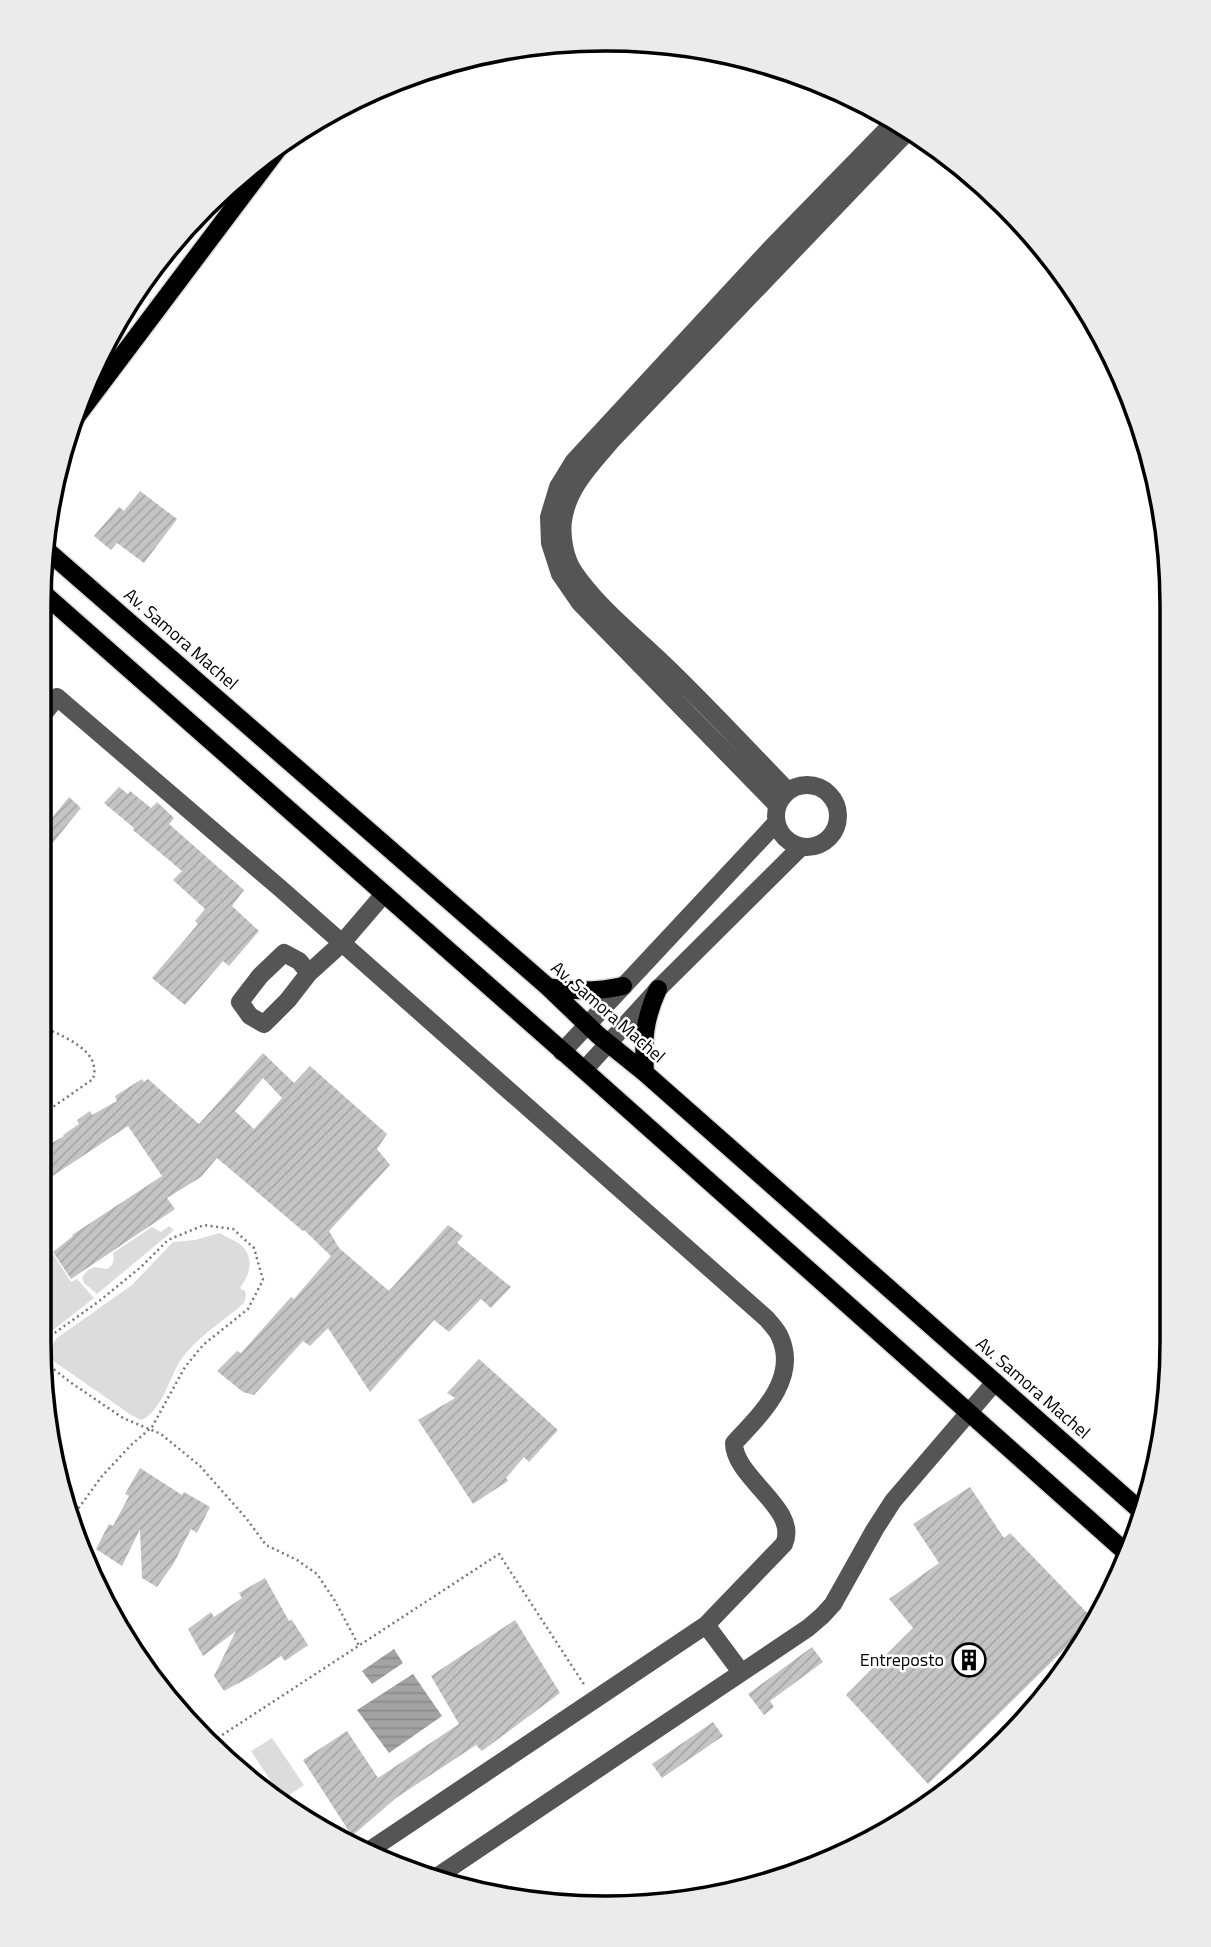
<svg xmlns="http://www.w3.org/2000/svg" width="1211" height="1947" viewBox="0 0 1211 1947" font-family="'Titillium Web',sans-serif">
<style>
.garden{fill:#dcdcdc}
.water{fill:url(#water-rules)}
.building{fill:url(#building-hatch);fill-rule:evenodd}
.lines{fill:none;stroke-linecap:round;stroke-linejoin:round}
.major-casing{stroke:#dbdbdb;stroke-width:21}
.path{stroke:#777;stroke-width:2.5;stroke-dasharray:2 3.5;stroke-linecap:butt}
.minor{stroke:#555;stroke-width:18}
.major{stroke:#000;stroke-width:18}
.labels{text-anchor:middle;stroke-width:5;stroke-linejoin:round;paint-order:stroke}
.street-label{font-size:18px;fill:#000;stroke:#fff}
.poi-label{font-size:18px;fill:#000;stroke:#fff;text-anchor:end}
.rim{fill:none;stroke:#000;stroke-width:3.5}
</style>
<defs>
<pattern id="water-rules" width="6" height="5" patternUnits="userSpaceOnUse" patternTransform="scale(1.75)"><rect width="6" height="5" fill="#a3a3a3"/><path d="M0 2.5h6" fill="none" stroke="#8b8b8b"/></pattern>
<pattern id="building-hatch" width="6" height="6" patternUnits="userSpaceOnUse" patternTransform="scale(1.75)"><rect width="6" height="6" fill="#c4c4c4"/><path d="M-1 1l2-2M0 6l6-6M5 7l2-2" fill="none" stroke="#a7a7a7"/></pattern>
</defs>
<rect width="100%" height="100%" fill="#fff"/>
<path class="garden" d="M169,1226l5,4 -77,64 -13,-11 -2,-6 6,-7 7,-3 12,2c7,-4 7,-8 6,-16l39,-26 9,5z
M39,1232l32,50 6,-3 17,19 -55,43z
M220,1233c6,4 16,8 21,12 14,13 9,30 -1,43l5,3 1,5 -2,7c-20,18 -46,33 -62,55 -12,17 -20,54 -41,62l-10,-5 -79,-55 -4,-9 9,-13 75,-53 41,-43 22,-2z
M272,1738l32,47 -21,14 -32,-48z"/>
<path class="water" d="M394,1649l9,14 -31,21 -10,-13z
M413,1674l29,42 -53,37 -32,-43z"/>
<path class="building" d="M140,491l37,28 -33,44 -27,-20 -6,7 -17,-14 25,-29 5,4z
M119,787l9,7 2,-3 21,17 6,-6 17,16 -5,6 75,66 -12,16 27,25 -30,35 -6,-5 -38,44 -33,-27 46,-54 -3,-3 10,-12 -32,-29 9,-9 -49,-41 1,-2 -30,-25z
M69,797l12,11 -30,37 -10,-7 1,-8z
M263,1053l31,30 16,-17 77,68 -10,15 13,16 -61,66 10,17 50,43 59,-66 15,11 -6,7 54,44 -20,21 -10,-9 -32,33 -15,-12 -64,72 -42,-64 -18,18 -7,-5 -49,54 -11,-3 -26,-21 20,-20 4,2 50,-56 3,2 37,-43 -27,-26 -1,1 -86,-73 -16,19 -34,21 8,11 -104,70 -18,-27 20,-16 -1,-1 90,-59 -34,-50 -89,59 1,-35 24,-14 -1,-1 16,-11 -2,-4 13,-9 2,4 25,-14 -2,-5 27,-17 2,3 4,-3 51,45zM263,1078l19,20 -28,31 -19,-18z
M479,1359l79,71 -29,32 -5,-5 -18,21 2,3 -35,23 -55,-84 37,-22 -8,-5z
M140,1468l42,27 2,-3 26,15 -13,26 -6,-4 -17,34 -17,24 -15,-9 -2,-49 -18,37 -26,-17 13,-25 4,2 16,-30 -4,-2z
M970,1487l34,51 6,-5 84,87 -166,164 -82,-89 67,-67 -24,-29 50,-36 -26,-39z
M265,1578l24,43 3,-1 16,25 -23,16 -4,-5 -31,21 -26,14 -10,-15 22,-45 -33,25 -15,-27 23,-17 3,5 28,-19 -3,-5z
M515,1620l45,73 -78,58 -6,-6 -80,53 -44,38 -49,-76 44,-29 31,47 81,-54 -28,-48z
M812,1647l11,15 -53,39 4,6 -10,8 -16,-21z
M713,1722l10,14 -61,42 -10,-14z"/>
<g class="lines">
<defs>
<path id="major" d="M73,421l210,-279
M43,547l505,440 50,48 47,38 497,439
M43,593l541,477 546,486
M548,987c26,5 48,5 75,-1
M645,1073c-2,-34 -1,-53 13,-84"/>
</defs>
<use href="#major" class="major-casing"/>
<path class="path" d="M40,1116l53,-37c1,-4 2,-8 1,-12 -2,-20 -37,-34 -54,-41
M40,1349l9,-12 49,-35 43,-35 27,-27 36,-15 29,4 21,19 9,32 -15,29 -45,36 -18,22 -33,60 -21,18 -29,31 -32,44v6
M41,1359l29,23 53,36 38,16 39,32 46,52 20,27 31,15 20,14 18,27 24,45
M213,1741l286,-187 86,132"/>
<path class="minor" d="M42,716l15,-19 224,192 486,430c4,5 11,12 13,18 19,42 -20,78 -46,106 0,35 66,66 50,101l-78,81 -336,225
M776 816a31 31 0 1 1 62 0a31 31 0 1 1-62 0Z
M788,791c-39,-40 -77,-81 -116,-119 -33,-33 -72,-62 -98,-100 -9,-13 -13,-35 -11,-51 4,-33 29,-57 49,-81l297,-310
M777,805l-197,-202 -20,-29 -10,-31 -1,-26 9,-30 16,-26 198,-214 123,-126
M309,973l-10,-12 -15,-8 -24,23 -20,26 10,14 14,8 24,-24 21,-27 33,-30 42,-49
M562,1052l214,-229
M584,1070l74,-81 143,-142
M706,1625l35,47
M432,1880l376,-252 14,-12 11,-12 42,-75 18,-28 102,-119"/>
<use href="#major" class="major"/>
</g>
<defs>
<symbol id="building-ring" viewBox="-11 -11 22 22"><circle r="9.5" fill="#fff" stroke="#000" stroke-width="1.5"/><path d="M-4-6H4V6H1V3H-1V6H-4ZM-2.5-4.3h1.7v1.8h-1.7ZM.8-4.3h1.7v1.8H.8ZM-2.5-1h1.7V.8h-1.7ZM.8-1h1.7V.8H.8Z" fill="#000"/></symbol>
</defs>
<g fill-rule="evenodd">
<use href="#building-ring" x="950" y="1641" width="38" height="38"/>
</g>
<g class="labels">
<g class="street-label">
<text transform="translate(181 639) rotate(41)" y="6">Av. Samora Machel</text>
<text transform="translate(608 1012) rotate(41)" y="6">Av. Samora Machel</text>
<text transform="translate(1033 1388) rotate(41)" y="6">Av. Samora Machel</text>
</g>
<g class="poi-label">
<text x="944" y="1666">Entreposto</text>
</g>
</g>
<path d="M0 0H1211V1947H0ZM605 51H606A554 554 0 0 1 1160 605V1342A554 554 0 0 1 606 1896H605A554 554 0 0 1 51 1342V605A554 554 0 0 1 605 51Z" fill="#ebebeb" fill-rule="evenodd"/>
<path class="rim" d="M605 51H606A554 554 0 0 1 1160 605V1342A554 554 0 0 1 606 1896H605A554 554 0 0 1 51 1342V605A554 554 0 0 1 605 51Z"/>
</svg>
